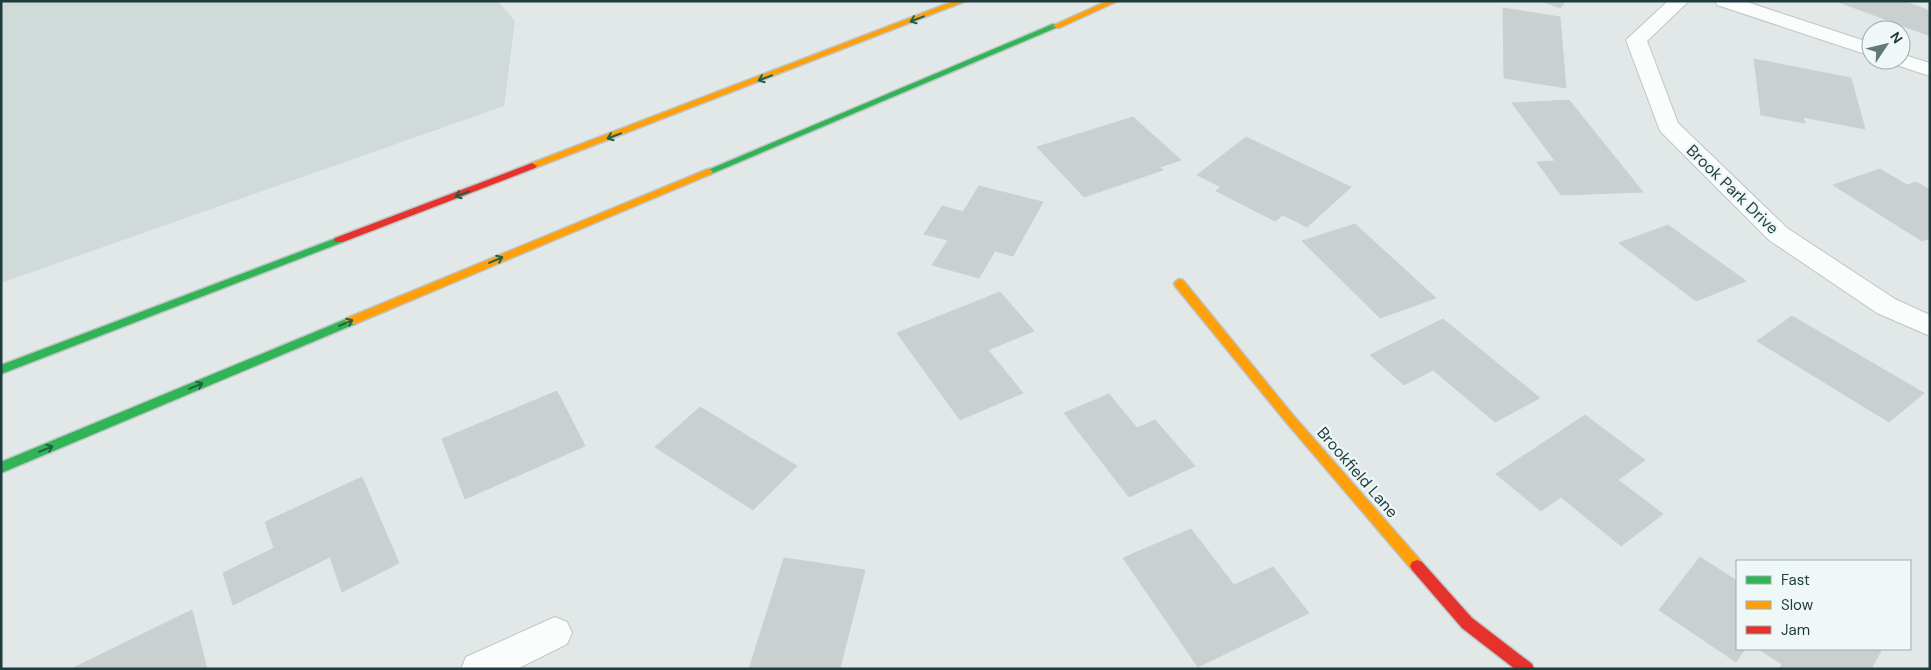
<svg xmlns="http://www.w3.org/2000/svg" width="1931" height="670" viewBox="0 0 1931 670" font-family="'DM Sans',sans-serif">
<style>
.built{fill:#cfdad9}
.building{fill:#c9d0cf;stroke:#cad1d1}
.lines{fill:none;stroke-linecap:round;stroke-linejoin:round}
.street-casing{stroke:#bfc5c5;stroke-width:2}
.fast-casing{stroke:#bdc6c6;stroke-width:3}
.slow-casing{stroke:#bdc6c6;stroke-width:3}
.jam-casing{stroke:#bdc6c6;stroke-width:3}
.street{fill:#fbfcfc;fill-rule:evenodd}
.fast{fill:#30b455;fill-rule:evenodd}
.slow{fill:#ff9f0a;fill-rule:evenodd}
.jam{fill:#e5322d;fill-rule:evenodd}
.oneway{stroke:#235f44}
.labels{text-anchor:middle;stroke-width:4.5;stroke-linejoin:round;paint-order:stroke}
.street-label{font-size:16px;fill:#1e3b3d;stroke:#eff8f7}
</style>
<rect width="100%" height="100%" fill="#e2e8e8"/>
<path class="built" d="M1,1h497l17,20 -11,85 -503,177z"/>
<path class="building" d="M1541,1h25l-6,7z
M1836,1h68l26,10v25z
M1503,8l57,9 6,71 -62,-10z
M1754,59l97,19 14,51 -62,-12 2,6 -44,-8z
M1569,100l74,92 -82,3 -24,-33 18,-1 -43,-58z
M1133,117l48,43 -21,7 3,3 -79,27 -47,-50z
M1246,137l105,50 -44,40 -24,-12 -8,6 -59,-30 5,-4 -24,-12z
M1880,169l27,16 9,-3 14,8v48l-8,3 -89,-56z
M979,186l64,16 -30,54 -18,-5 -16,27 -47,-13 16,-25 -24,-6 18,-28 21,6z
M1355,224l81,74 -56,20 -78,-77z
M1668,225l78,56 -50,20 -77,-58z
M1000,292l34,39 -46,19 35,43 -63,27 -63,-87z
M1792,316l132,77 -35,29 -132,-81z
M1443,319l97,79 -45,24 -62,-52 -29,15 -34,-30z
M557,391l28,55 -120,53 -23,-60z
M1109,394l28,34 18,-8 40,46 -66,31 -65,-84z
M700,407l97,59 -44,44 -98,-63z
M1585,415l60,45 -27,20 45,34 -42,32 -60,-49 -20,14 -45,-37z
M362,477l37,86 -57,29 -12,-35 -97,48 -10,-32 51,-25 -9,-26z
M1191,529l43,56 39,-18 36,46 -111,54 -75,-109z
M1700,557l37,24v68h8l-9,13 -77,-52z
M784,558l81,12 -25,98 3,1h-94z
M192,610l15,59h-136z
M1758,649h124l-11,20h-92l3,-5z"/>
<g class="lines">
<defs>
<path id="street" d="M1668,1h21l-42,40 31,82 109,105 108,71 35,16v21l-53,-23 -108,-73 -109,-109 -34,-91z
M1715,1h29l127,42v13l-154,-51z
M1901,54l29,9v13l-37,-12 -3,-4h11z
M555,617l12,5 5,11 -5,11 -50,25h-56l5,-12z"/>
<path id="fast" d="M1053,24l7,2 -349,148 -3,1 -5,-3z
M339,237l4,1 1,2 -1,2 -342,132v-9z
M351,317l4,1 2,3 -2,3 -354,149v-11z"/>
<path id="slow" d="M954,1h12l-431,167 -3,1 -5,-3 2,-2z
M1107,1h11l-59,27 -7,-2z
M708,169l3,1 2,2 -2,2 -356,150h-8l-2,-3 2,-3z
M1179,279l4,1 110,135 129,147 2,4 -2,4 -5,2 -5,-2 -127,-149 -110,-135 -1,-3z"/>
<path id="jam" d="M532,163l5,3 -2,2 -192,74h-8l-1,-2 1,-2z
M1417,560l5,2 50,56 60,46 2,5h-19l-53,-41 -50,-58 -2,-4 2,-4z"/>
</defs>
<use href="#street" class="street-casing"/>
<use href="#fast" class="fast-casing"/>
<use href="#slow" class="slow-casing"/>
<use href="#jam" class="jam-casing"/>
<use href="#street" class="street"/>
<use href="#fast" class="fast"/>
<use href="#slow" class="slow"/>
<use href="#jam" class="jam"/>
</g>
<defs><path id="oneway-shaft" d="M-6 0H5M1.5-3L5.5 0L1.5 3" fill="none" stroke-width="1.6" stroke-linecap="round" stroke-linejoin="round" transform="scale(1.25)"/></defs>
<g class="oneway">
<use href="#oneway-shaft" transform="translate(917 19) rotate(159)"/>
<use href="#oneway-shaft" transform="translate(765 78) rotate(159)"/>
<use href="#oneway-shaft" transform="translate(614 136) rotate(159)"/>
<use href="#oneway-shaft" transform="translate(462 194) rotate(159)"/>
<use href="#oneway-shaft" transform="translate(496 260) rotate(-23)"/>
<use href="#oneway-shaft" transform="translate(346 323) rotate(-23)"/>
<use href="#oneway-shaft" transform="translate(196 386) rotate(-23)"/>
<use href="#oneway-shaft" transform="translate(46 449) rotate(-23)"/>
</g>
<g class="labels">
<g class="street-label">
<text transform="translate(1733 189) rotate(44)" y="6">Brook Park Drive</text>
<text transform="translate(1358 472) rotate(49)" y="6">Brookfield Lane</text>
</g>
</g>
<rect width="1931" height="670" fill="none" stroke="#1e3b3d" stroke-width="5"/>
<rect x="1736" y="560" width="175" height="90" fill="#eff8f7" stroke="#9bacad"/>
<rect x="1746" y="576" width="25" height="8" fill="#30b455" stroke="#9bacad"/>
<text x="1781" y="585" font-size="15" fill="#1e3b3d">Fast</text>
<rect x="1746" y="601" width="25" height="8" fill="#ff9f0a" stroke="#9bacad"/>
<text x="1781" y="610" font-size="15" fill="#1e3b3d">Slow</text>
<rect x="1746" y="626" width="25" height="8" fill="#e5322d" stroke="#9bacad"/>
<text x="1781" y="635" font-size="15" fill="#1e3b3d">Jam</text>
<g transform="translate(1886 45) rotate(55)"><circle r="24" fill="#eff8f7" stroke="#9bacad"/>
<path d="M0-4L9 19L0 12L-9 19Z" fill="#637879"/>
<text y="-8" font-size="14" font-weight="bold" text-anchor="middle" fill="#1e3b3d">N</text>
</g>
</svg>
